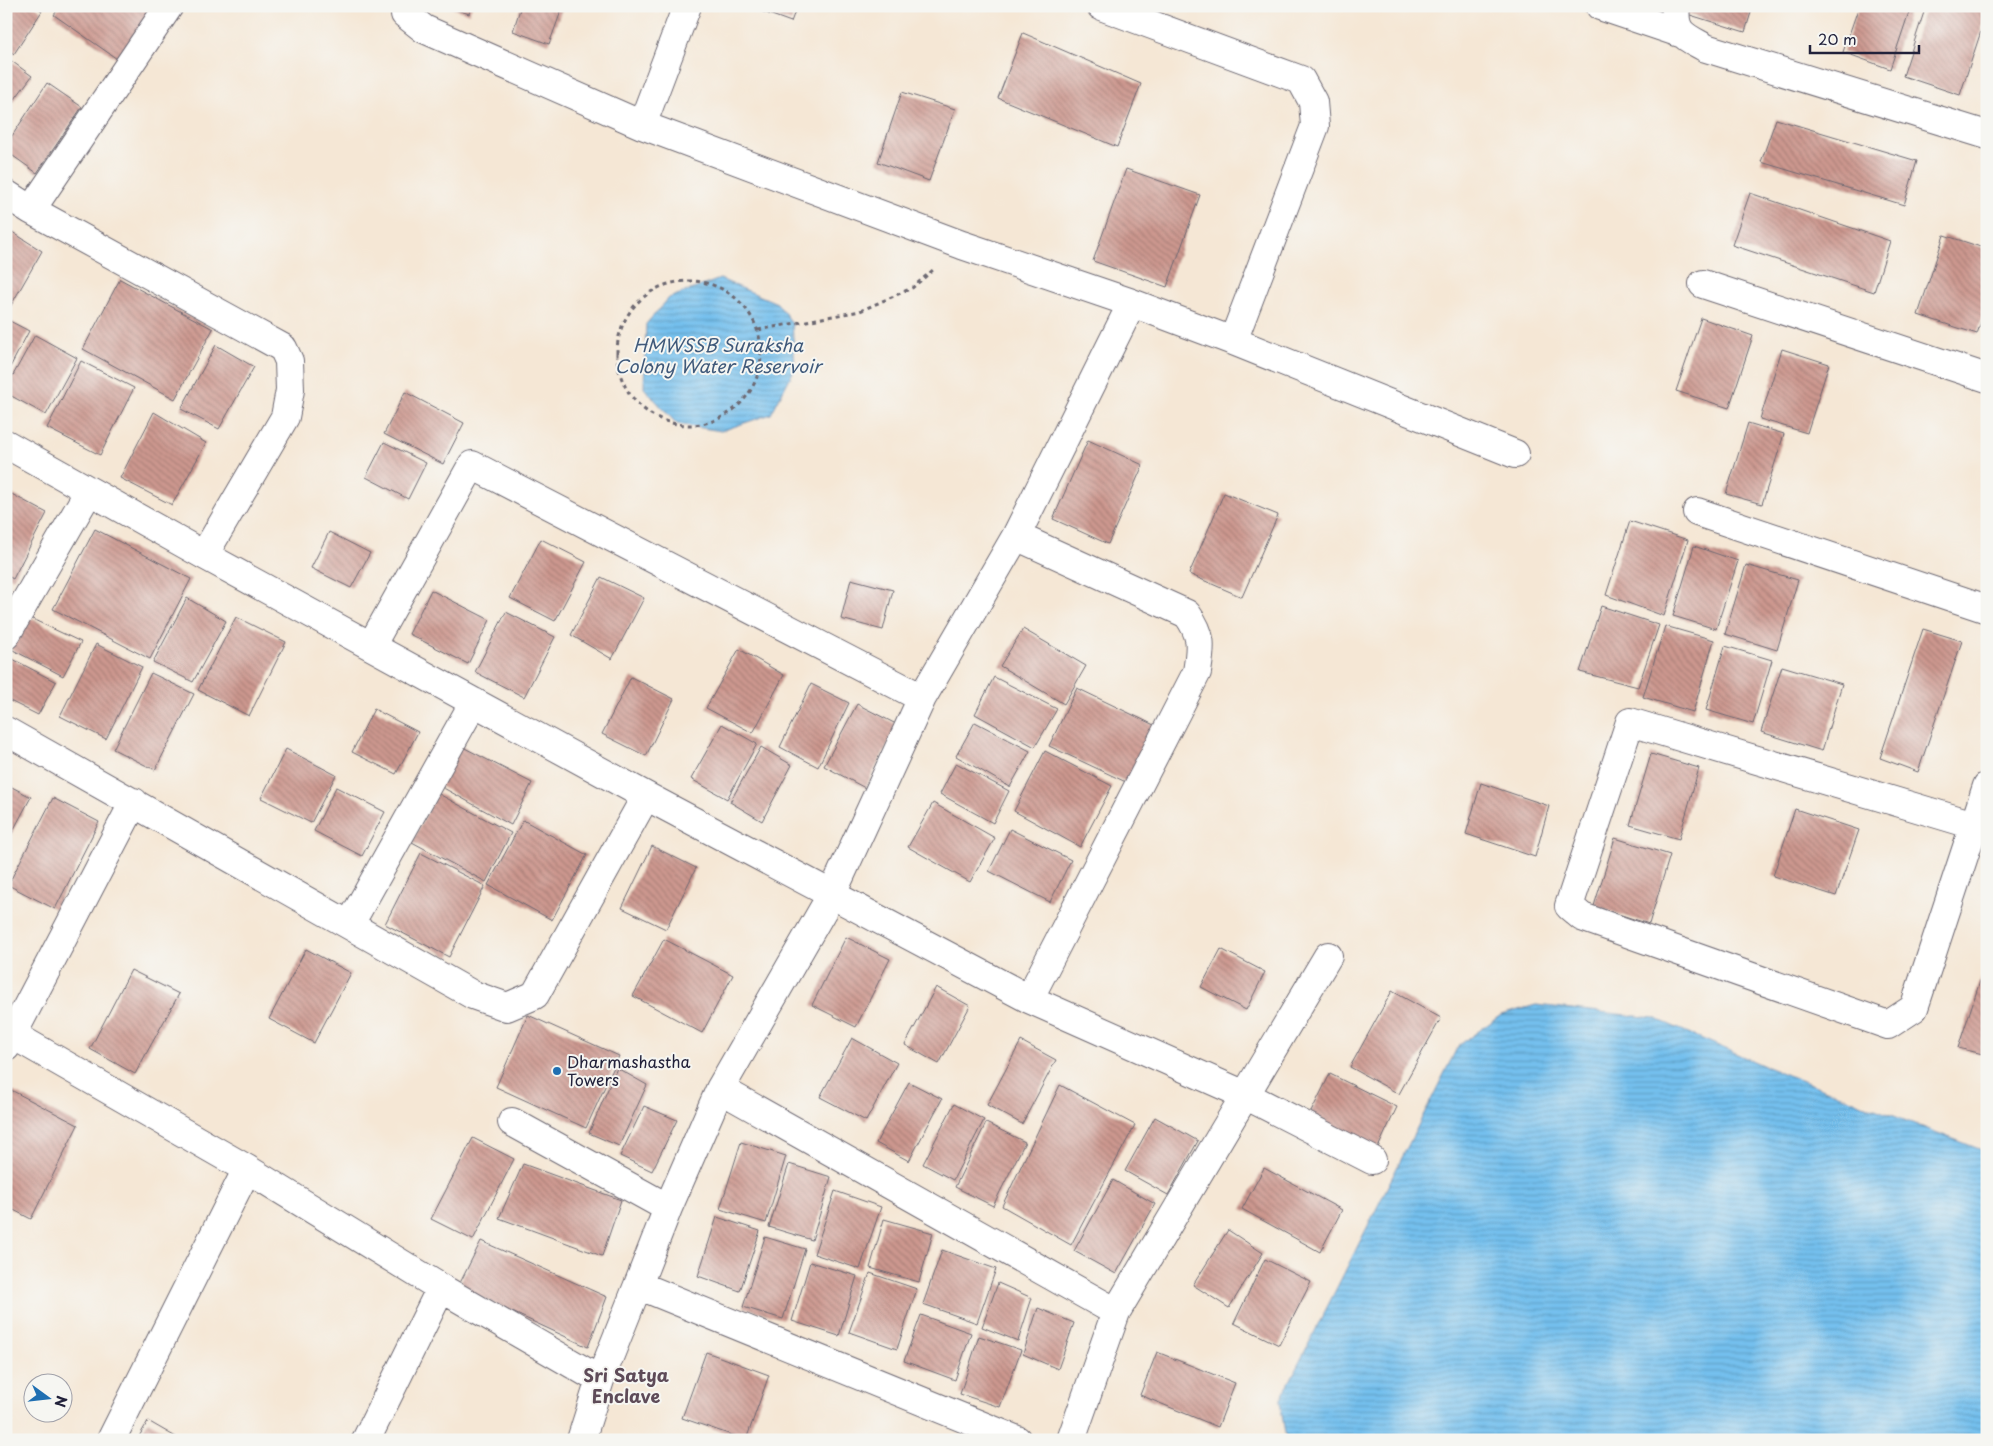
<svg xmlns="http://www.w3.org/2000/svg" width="1993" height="1446" viewBox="0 0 1993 1446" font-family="'Playpen Sans',sans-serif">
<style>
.water{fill:url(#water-rules);stroke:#4b7194}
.building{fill:url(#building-back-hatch)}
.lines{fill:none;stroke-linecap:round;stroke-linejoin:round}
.street-casing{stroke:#6c6771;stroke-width:30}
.path{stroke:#6c6771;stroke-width:3;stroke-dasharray:4 4;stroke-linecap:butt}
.street{stroke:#fff;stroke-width:28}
.poi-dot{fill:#1f6fb2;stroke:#f6f6f2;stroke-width:2}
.labels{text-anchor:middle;stroke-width:4;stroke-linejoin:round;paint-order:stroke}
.poi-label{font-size:16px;fill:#22223b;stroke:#f6f6f2;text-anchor:start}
.water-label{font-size:18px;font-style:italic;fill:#3f597a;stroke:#f6f6f2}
.neighbourhood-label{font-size:18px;font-weight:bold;fill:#5e4b58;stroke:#f6f6f2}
</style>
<defs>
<pattern id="water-rules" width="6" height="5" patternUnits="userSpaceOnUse" patternTransform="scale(1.25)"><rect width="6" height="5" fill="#74c0ee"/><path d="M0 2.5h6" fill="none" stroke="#5f9cc2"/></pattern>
<pattern id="building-back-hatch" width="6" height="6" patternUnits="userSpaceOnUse" patternTransform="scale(1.25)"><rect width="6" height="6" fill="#cd988f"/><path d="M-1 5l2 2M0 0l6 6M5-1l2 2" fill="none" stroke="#a67c76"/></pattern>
</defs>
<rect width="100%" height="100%" fill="#f6f6f2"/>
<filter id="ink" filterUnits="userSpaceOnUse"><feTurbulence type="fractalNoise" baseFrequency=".02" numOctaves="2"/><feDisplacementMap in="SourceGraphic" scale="10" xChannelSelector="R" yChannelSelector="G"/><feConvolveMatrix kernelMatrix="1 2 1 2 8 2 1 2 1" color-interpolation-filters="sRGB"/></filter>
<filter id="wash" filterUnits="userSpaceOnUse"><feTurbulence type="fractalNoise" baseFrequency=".0096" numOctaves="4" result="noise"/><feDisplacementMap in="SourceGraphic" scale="20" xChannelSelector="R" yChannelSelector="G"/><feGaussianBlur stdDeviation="1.12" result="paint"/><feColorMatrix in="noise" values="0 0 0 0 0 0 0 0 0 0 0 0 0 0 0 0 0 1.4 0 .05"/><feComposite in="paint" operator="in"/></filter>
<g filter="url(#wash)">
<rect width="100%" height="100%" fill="#f5e7d5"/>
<path class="water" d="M720,279l57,24 15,20 3,45 -24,46 -50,17 -44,-7 -33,-36 2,-64 23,-26z
M1536,1005l118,13 113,49 220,85v288h-701l-6,-39 178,-355 43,-31z"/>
<g id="blocks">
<path class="building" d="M6,6h29l7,5 -28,43 -8,-6z
M60,6h82l11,8 -33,47 -66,-46z
M447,6h25l-3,8z
M521,6h42l-14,38 -36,-13z
M747,6h50l-6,16z
M1689,6h64l-8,26 -58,-18z
M1859,6h52l-21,63 -47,-17z
M1926,6h41l20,7 -27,82 -57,-19z
M1023,33l118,51 -24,63 -119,-49z
M6,57l26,19 -26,35z
M47,83l35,24 -45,66 -31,-22v-6z
M902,92l53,17 -26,72 -51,-19z
M1776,119l141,42 -13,44 -143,-43z
M1126,169l74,26 -33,92 -74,-26z
M1750,193l140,48 -16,51 -142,-47z
M6,228l36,23 -36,63z
M1944,235l43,14v55l-10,30 -59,-19z
M120,279l93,50 -38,70 -92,-50z
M1701,318l52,18 -24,72 -53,-17z
M6,319l23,12 -23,44z
M35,335l42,23 -31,57 -40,-22v-5z
M216,345l38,22 -35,62 -38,-20z
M1782,349l47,15 -22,69 -47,-14z
M81,361l53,27 -34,67 -53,-27z
M405,392l59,31 -21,41 -59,-30z
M154,412l52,31 -34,62 -52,-27z
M1748,423l36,11 -22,70 -36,-10z
M1088,440l55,25 -35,79 -55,-25z
M384,442l42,21 -18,36 -42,-22z
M6,491l41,22 -34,66 -7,-4z
M1224,493l54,22 -36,82 -53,-23z
M1630,521l58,19 -24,76 -58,-21z
M95,529l96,50 -41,80 -97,-50z
M329,532l41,21 -19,35 -40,-20z
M541,539l45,23 -31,59 -45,-23z
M1694,546l44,15 -22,68 -43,-13z
M1746,565l52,15 -21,70 -52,-16z
M601,577l43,21 -32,61 -41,-24z
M851,579l42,11 -10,40 -42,-11z
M431,590l59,30 -22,44 -59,-30z
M187,598l39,23 -33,61 -40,-20z
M1601,606l58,19 -21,62 -58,-15z
M506,612l49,25 -31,60 -49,-25z
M28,617l53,25 -18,34 -52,-27z
M236,617l50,25 -37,74 -51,-26z
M1665,626l49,14 -21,72 -50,-15z
M1023,629l63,37 -22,38 -64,-38z
M1923,629l39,12 -44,131 -38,-14z
M96,644l46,23 -36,72 -46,-23z
M1725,646l47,14 -19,64 -47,-14z
M739,649l45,26 -31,58 -47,-25z
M7,656l49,26 -18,33 -32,-16z
M1782,666l60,18 -20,67 -61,-19z
M151,673l43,21 -39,76 -42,-21z
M631,677l43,22 -28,57 -44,-22z
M994,677l63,32 -22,38 -60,-33z
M811,684l38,19 -31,64 -38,-20z
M1077,688l79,38 -28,57 -79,-37z
M857,704l41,21 -33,63 -41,-22z
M374,709l44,23 -22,42 -44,-22z
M975,722l55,29 -20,36 -54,-31z
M722,724l35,20 -30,55 -36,-20z
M459,745l73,38 -21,42 -73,-40z
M761,747l31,18 -30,56 -32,-19z
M286,749l50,26 -25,48 -50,-25z
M1045,751l67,35 -32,61 -66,-36z
M1651,754l48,14 -20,71 -49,-14z
M956,763l53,28 -16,32 -53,-29z
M1481,783l68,23 -14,51 -69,-23z
M6,784l25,13 -25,47z
M336,787l49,25 -23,44 -48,-25z
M437,793l74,40 -25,49 -74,-40z
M53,798l46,24 -44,87 -47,-24z
M933,803l62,35 -25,44 -62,-35z
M1795,809l64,21 -23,66 -63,-20z
M523,820l64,35 -35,65 -64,-35z
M1010,829l61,31 -21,42 -61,-31z
M1615,838l55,17 -21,69 -55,-18z
M652,846l44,22 -30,61 -44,-21z
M421,853l64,33 -36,71 -64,-33z
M846,937l44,22 -34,68 -44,-22z
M664,939l69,36 -31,58 -69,-37z
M306,949l45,24 -37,70 -45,-24z
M1221,949l44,23 -19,38 -45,-23z
M1987,960v95l-29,-7z
M131,970l48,24 -44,80 -45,-25z
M936,987l34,19 -31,58 -34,-19z
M1392,991l49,27 -42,76 -49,-27z
M528,1015l91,41 -33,72 -90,-41z
M852,1038l45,25 -31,58 -46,-24z
M1021,1041l35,19 -34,64 -35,-19z
M617,1068l30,17 -28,61 -30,-13z
M1330,1074l67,33 -22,47 -68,-34z
M909,1082l33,17 -33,62 -33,-18z
M1060,1085l75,40 -64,120 -69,-39z
M9,1089l69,36 -47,94 -25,-13v-112z
M954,1104l30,16 -31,60 -30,-16z
M644,1106l33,14 -25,51 -32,-15z
M1155,1117l43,24 -30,54 -43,-24z
M986,1123l39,19 -32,64 -38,-19z
M473,1138l41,21 -41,81 -42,-21z
M741,1142l45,14 -20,67 -46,-14z
M523,1164l98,36 -19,56 -103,-38z
M789,1164l42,13 -19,63 -43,-13z
M1264,1168l78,42 -22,42 -78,-43z
M1113,1180l42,24 -39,70 -42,-23z
M835,1191l46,16 -21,62 -46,-15z
M717,1217l43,14 -20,60 -42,-15z
M884,1219l49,14 -14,49 -49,-14z
M1228,1230l35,23 -34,55 -36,-23z
M765,1237l40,12 -22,70 -40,-12z
M481,1241l126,56 -19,50 -130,-60z
M942,1250l54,19 -19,54 -54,-19z
M1265,1259l46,23 -32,63 -45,-22z
M810,1262l47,14 -18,60 -47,-15z
M870,1273l47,16 -20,60 -48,-17z
M998,1283l34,15 -14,43 -36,-14z
M1038,1308l36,15 -16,46 -35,-15z
M921,1315l50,18 -16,47 -51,-19z
M979,1336l42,14 -21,57 -40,-13z
M706,1352l63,23 -23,65 -64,-22z
M1157,1352l78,31 -17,44 -78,-32z
M148,1421l33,19h-44z"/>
</g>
</g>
<g filter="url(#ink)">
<use href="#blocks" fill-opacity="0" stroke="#6c6771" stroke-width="1"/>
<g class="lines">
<defs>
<path id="street" d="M405,6v8l19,15 218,96 320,120 170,58 101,38 282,113
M1101,6l200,74 12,22 2,24 -82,215
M1600,6l80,27
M1676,6c-3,28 9,30 30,42l281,87
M642,125l45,-119
M6,194l25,16 252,138 6,13 1,29 -5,27 -81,138
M31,210l138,-204
M1703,284l284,94
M6,444l198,111 442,241 383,203 216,96 127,65
M1697,512l290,97
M1016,536l171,78c16,22 14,32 10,58l-168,327
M6,635l83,-144
M371,646l101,-181 450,233
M6,731l467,264 34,12 28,-12 111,-199
M1987,786l-73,222 -26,17 -306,-108 -13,-11 61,-184 344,103 13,4
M350,924l124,-222
M6,1031l241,138 194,119 159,92
M6,1047l128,-245
M720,1089l396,223
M512,1122l156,86
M638,1285l379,155
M111,1440l136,-271
M366,1440l75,-152
M581,1440l19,-60 38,-95 30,-77 52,-119 112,-195 90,-196 94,-162 116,-233
M1071,1440l45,-128 212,-356"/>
</defs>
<use href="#street" class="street-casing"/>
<path class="path" d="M617 353a72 72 0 1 1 144 0a72 72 0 1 1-144 0Z
M758,330l102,-19 52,-23 21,-18"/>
<use href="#street" class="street"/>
</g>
</g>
<circle class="poi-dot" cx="557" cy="1071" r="5"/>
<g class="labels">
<g class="poi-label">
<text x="567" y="1068">Dharmashastha<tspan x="567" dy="18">Towers</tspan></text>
</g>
<g class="water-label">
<text x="718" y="352">HMWSSB Suraksha<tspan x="718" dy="21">Colony Water Reservoir</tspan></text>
</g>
<g class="neighbourhood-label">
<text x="626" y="1382">Sri Satya<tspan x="626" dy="21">Enclave</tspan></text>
</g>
</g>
<rect width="1993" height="1446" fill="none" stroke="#f6f6f2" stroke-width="25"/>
<g transform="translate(48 1398) rotate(105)"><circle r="24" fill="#f6f6f2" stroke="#a1a1a9"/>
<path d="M0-4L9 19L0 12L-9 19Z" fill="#1f6fb2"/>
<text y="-8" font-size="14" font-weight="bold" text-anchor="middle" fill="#22223b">N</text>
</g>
<path d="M1810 45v8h109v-8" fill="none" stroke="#22223b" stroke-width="2.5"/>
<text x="1818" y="45" font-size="15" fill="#22223b" stroke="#f6f6f2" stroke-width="4" paint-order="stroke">20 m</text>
</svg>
